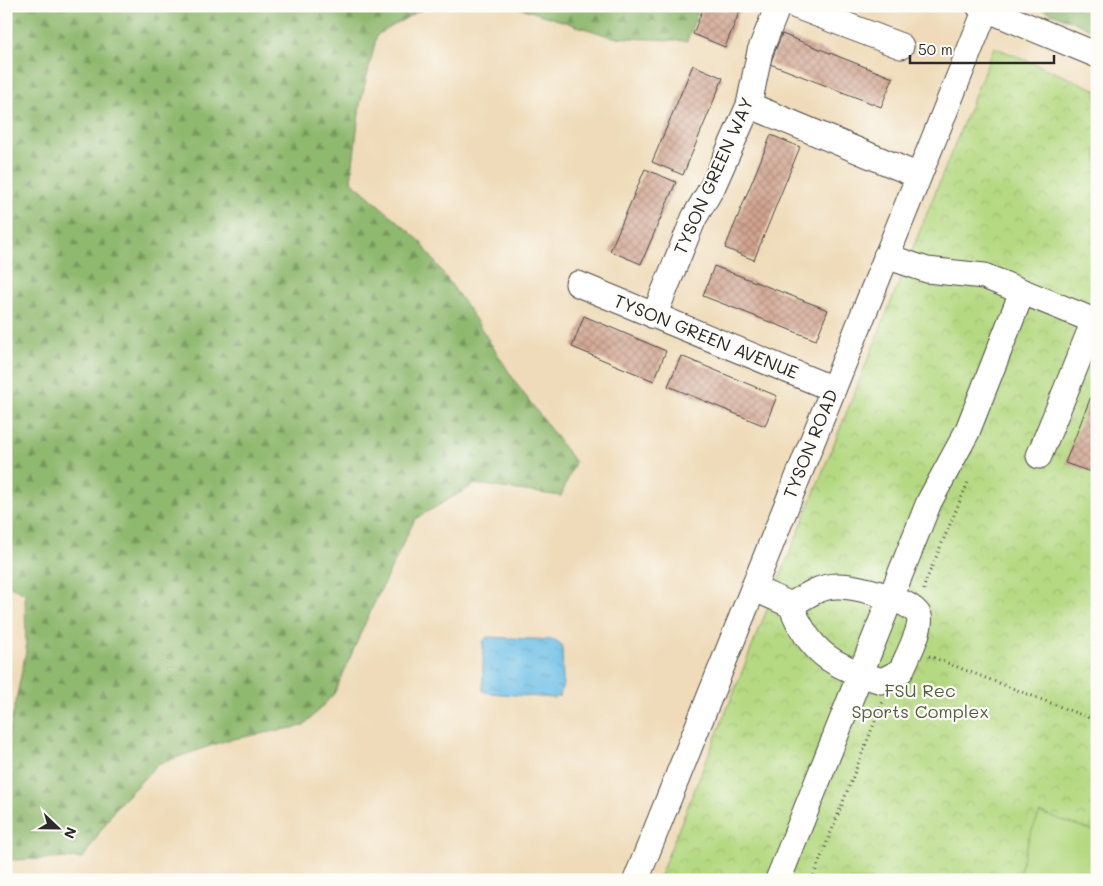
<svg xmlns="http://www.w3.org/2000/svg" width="1103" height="886" viewBox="0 0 1103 886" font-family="Mali,sans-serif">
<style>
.forest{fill:url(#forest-firs);stroke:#5e724e}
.park{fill:url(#park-crowns);stroke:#708256}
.garden{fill:#b5d982;stroke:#708256}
.water{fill:url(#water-ripples);stroke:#4a7488}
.building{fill:url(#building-cross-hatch)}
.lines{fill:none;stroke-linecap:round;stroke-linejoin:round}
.minor-casing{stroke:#484540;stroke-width:27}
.path{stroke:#484540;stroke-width:3;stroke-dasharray:1 4;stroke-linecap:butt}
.minor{stroke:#fff;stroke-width:25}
.labels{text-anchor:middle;stroke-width:4.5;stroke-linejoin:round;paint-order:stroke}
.street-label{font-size:18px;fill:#2b2b2b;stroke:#fdfcf7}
.park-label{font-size:18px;fill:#545f45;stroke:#fdfcf7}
</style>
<defs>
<pattern id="forest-firs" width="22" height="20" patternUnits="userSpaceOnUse" patternTransform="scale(1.25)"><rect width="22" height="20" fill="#90b970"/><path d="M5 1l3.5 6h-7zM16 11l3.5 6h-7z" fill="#76975c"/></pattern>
<pattern id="park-crowns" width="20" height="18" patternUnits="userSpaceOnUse" patternTransform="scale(1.25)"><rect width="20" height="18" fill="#b5d982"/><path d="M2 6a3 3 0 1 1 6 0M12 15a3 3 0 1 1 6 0" fill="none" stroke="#9cba70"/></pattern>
<pattern id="water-ripples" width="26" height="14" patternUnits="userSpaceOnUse" patternTransform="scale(1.25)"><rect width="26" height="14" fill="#6abee6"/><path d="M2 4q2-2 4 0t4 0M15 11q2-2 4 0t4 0" fill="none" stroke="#579bbb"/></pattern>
<pattern id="building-cross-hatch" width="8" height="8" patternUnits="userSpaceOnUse" patternTransform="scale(1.25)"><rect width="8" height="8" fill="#d2a490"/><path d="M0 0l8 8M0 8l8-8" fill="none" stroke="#ab8676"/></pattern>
</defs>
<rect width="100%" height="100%" fill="#fdfcf7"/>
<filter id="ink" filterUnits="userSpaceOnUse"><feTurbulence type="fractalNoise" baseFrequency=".02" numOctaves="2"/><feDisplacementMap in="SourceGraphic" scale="10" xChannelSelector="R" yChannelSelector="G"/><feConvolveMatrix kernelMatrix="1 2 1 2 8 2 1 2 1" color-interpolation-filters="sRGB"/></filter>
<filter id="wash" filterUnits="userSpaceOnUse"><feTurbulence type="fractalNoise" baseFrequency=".0096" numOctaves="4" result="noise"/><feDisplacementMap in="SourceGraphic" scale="20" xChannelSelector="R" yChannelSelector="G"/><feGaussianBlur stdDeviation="1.12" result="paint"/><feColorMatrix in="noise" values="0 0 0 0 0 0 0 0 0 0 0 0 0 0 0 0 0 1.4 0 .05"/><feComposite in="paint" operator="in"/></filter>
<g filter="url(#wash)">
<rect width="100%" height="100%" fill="#efdbb9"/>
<path class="forest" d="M6,6h421l-50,29 -17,70 -9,76 68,59 49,68 50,78 57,76 -14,34 -86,-12 -60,35 -44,91 -37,84 -31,32 -76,14 -69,24 -42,43 -33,51 -77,2v-112l20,-97 -1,-58 -19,-9z
M514,6h186l-13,35 -75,-4z
M1035,6h62v26z"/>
<path class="park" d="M994,47l103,43v790h-439z"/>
<path class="garden" d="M1040,813l57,19v48h-79l11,-43z"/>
<path class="water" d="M487,637l68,3 7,5 1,38 -3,13 -6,2 -65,-5 -6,-2v-49z"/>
<g id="blocks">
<path class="building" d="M704,6h38l-17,41 -32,-13z
M782,34l111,44 -12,29 -111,-43z
M693,65l30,13 -40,97 -31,-13z
M771,135l29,12 -46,113 -29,-12z
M645,169l31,13 -35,82 -31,-13z
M714,266l114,44 -12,30 -113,-44z
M584,316l82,35 -12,30 -82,-34z
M681,356l96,40 -12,30 -97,-40z
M1097,381v93l-32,-11z"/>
</g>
</g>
<g filter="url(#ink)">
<use href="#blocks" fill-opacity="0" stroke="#484540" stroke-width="1"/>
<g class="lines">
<defs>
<path id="minor" d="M796,6l105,40
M979,6l118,49
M749,105l170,71
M886,256l41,14 57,6 113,46
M578,284l255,105
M654,316l40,-98 19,-32 36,-81 11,-54 18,-45
M1039,456l55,-135
M753,588l38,17c18,48 43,62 91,76l19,-10c5,-12 22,-44 18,-55 -6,-16 -65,-31 -82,-30 -17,0 -31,10 -46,19
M636,880l350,-871
M778,880l151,-378 38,-70 55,-140"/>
</defs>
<use href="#minor" class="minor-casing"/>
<path class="path" d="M924,590l1,-7 43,-101
M929,656l168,65
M812,880l71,-179"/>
<use href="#minor" class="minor"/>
</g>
</g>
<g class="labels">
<g class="street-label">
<text transform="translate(714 176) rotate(-66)" y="6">TYSON GREEN WAY</text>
<text transform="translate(706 337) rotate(22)" y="6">TYSON GREEN AVENUE</text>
<text transform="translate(811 444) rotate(-68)" y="6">TYSON ROAD</text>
</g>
<g class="park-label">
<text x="920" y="697">FSU Rec<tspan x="920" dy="21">Sports Complex</tspan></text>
</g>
</g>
<rect width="1103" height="886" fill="none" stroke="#fdfcf7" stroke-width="25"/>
<g transform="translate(58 828) rotate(112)" stroke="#fdfcf7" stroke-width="4" paint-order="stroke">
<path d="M0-4L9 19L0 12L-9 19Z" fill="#2b2b2b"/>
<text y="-8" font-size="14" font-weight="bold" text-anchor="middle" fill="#2b2b2b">N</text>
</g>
<path d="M910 55v8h144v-8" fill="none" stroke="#2b2b2b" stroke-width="2.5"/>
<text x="918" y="55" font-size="15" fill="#2b2b2b" stroke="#fdfcf7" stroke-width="4" paint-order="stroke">50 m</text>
</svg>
